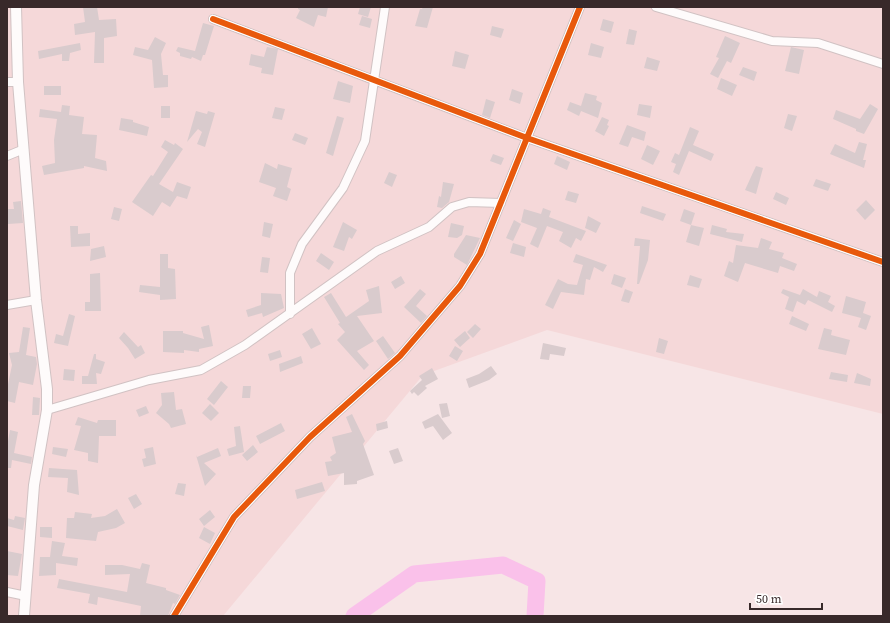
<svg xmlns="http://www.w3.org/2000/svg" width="890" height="623" viewBox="0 0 890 623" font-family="'Source Serif 4',serif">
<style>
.built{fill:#f5d8d9}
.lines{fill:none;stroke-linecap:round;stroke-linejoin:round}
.river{stroke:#fac1ea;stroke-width:17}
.building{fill:#d9cbcd}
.minor-casing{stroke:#d1c2c3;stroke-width:10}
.tertiary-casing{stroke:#d1c2c3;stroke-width:12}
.minor{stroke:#fefbfb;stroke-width:8}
.tertiary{stroke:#fefbfb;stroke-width:10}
.cycleway-casing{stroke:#fff;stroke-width:8}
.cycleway{stroke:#e8590c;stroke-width:6}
</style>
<rect width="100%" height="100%" fill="#f7e5e6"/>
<path class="built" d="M7,7h876v407l-336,-84 -124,45 -200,241h-216z"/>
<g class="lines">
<path class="river" d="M354,616l60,-42 89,-9 34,16 -2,35"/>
</g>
<path class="building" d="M83,7h14l2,13 17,-1 1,17 -13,2v25h-10l1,-31 -20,3 -1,-11 11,-2z
M298,7h30l-2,10 -8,-2 -4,12 -18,-9 4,-8 -2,-1z
M360,7h11l-3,10 -10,-3z
M423,7h10l-6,21 -12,-2 5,-17h2z
M362,16l10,3 -2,9 -11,-3z
M603,19l11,3 -3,11 -11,-3z
M203,23l11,3 -9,29h-2l-2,6 -9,-4 -1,2 -11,-3v-3l-4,-2 2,-4 17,4z
M492,26l12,3 -3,9 -11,-3z
M629,29l8,2 -3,14 -8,-1z
M725,36l15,7 -9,20 -4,-2 -9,17 -8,-4 9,-16 -3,-1z
M155,37l11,6 -5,11 2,21h5v12l-14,1 -2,-28 -19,-5 2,-8 13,3z
M80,43l1,7 -11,3 -1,8h-7v-7l-23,5 -1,-8z
M591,43l13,4 -3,11 -13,-3z
M267,47l11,2 -5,26 -12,-2 1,-5 -13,-3 2,-11 13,3z
M791,47l13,3 -5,24 -14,-3z
M455,51l14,4 -4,14 -13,-3z
M647,57l13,4 -3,10 -13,-3z
M743,67l14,5 -3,9 -15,-6z
M721,78l16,7 -5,11 -15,-7z
M338,81l15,5 -3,17 -17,-4z
M44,86h17v9h-17z
M512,89l11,4 -3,11 -11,-4z
M585,93l12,3 -1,4 6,3 -4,15 -17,-7 -2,5 -12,-6 3,-8 11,4z
M486,99l9,3 -5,16 -8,-3z
M639,104l13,2 -2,12 -13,-3z
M870,104l8,5 -14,25 -8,-3v-2l-23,-10 3,-9 24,9z
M62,105l8,1 -1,9 15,2 -2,17 15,1 -2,23 11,3 1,10 -23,-5v2l-40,7 -2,-9 13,-3 -1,-23 3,-21 -18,-2 1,-8 21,3z
M161,106h9v12h-9z
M275,107l10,2 -3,11 -10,-2z
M196,111l11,3 1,-3 7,2 -10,34 -8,-3 5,-12 -4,-3 -11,13z
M788,114l9,2 -5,15 -8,-3z
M337,116l7,2 -11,38 -7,-3z
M602,117l7,3 -2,5 2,1 -5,10 -9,-5z
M121,118l12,2v2l16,5 -2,9 -28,-6z
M627,125l19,7 -2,9 -12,-4 -4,10 -9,-3z
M690,127l9,4 -6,14 21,9 -3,7 -22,-10 -10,24 -6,-3 3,-8 -5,-2 4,-9 4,2z
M295,133l13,5 -3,7 -13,-5z
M165,140l9,5 1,-2 8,6 -24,35 14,8 4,-10 14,5 -4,12 -10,-3 -7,11 -8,-5 -9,14 -21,-14 19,-27 2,1 15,-24 -7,-5z
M859,142l8,2 -4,16h3l-2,8 -34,-14 5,-10 20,9z
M647,145l13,6 -7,14 -12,-6z
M493,154l11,4 -3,7 -11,-4z
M557,156l13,6 -3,8 -13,-6z
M265,163l12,6 1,-5 14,4 -5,19 4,2 -4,12 -14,-5 3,-8 -17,-6z
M756,166l7,2 -7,26 -11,-4z
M389,172l8,3 -5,12 -8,-4z
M816,179l15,5 -3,7 -15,-5z
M443,182l11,2 -5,18 -7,6 -5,-1 2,-11 2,1z
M568,191l11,3 -3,9 -11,-3z
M776,192l13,6 -3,7 -13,-6z
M866,200l9,10 -10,10 -9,-10z
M21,201l2,22 -15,1 -1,-15h7l-1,-7z
M642,206l24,8 -3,7 -23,-8z
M114,207l8,2 -3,12 -8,-2z
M543,208l8,3 -2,6 37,14 -5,10 -5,-3 -5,10 -12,-7 4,-9 -16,-6 -9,22 -8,-4 7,-16 -16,-6 3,-13 17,5z
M684,209l11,4 -4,12 -11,-4z
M588,216l13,7 -5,10 -11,-5z
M514,220l7,4 -8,17 -7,-3z
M264,222l9,2 -3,14 -8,-2z
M343,222l14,8 -5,9 -3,-2 -5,14 -11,-4z
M451,223l13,3 -2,9 -5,3 -9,-1z
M691,225l13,3 -5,18 -13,-4z
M712,225l15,4 -1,3 18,2 -2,8 -32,-8z
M70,226h8v8l12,-1v13l-19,1z
M466,235l14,3 -13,27 -13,-8v-3z
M635,238l15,2 -2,20 -9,24h-2l3,-38h-6z
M761,238l11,4 -3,7 15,4 -2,5 15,6 -3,7 -14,-5 -2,7 -33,-10 -7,19 -14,-6 5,-15 4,2 3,-18 22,3z
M513,243l13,4 -2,10 -14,-4z
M104,246l2,11 -16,4 1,-12z
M321,253l13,9 -5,8 -13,-9z
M160,254h8v14l7,1 1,30 -16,1v-5l-21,-3 1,-7 20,2z
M576,254l31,11 -4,7 -9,-5 -4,13 -4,-1 -2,16 -23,-3 -8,17 -8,-4 13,-26 10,5 9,1 6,-20 -10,-3z
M262,257l8,1 -2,15 -8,-1z
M100,273l1,38h-16v-9h5v-28z
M614,274l12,4 -4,10 -11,-4z
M690,275l12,4 -3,9 -12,-3z
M401,276l4,7 -10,6 -4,-7z
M379,286l3,27 -25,3 17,25 -17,10 12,14 -5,5 -27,-30 8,-8 -7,-8 2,-1 -16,-26 7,-4 15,24 23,-16 -3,-11z
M420,289l6,5 -10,12 11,10 -6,7 -17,-16z
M625,289l8,3 -4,11 -8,-2z
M783,289l17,6 3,-6 14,8 2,-6 12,5 -3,6 7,4 -3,6 -24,-12 -3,5 -8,-4 -4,11 -8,-3 4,-12 -8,-4z
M261,293l20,1 3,14 -21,9 -1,-4 -14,4 -2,-7 15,-5z
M846,296l20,6 -3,11 8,3 -5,14 -8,-3 3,-9 -19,-5z
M69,314l6,2 -7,30 -14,-3 2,-9 7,2z
M792,316l17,8 -3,7 -17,-7z
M475,324l6,5 -8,9 -6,-6z
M209,325l4,21 -14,3v3l-15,-2v3l-21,-1v-21h20v2l21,6 -3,-12z
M23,327l7,1 -4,27 10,2 1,7 -4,21 -14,-3 -4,21 -8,-2v-12l5,-24 -3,-12 10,-1z
M312,328l9,16 -10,5 -9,-15z
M824,328l8,2 -1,5 19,5 -4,15 -28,-6z
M465,331l5,7 -10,9 -6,-7z
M124,332l14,15 3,-2 4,8 -10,6 -7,-11 -9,-10z
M383,336l12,17 -7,6 -12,-18z
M659,338l9,3 -4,13 -8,-2z
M543,343l23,5 -2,8 -14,-2 -1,6 -9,-1z
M455,346l8,5 -6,10 -8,-5z
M280,350l2,7 -12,4 -2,-7z
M94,354h2v5l9,3 -4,12 -5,-1 1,11h-15v-8h6z
M301,356l2,7 -23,9 -1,-8z
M491,366l6,8 -8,6 -20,8 -3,-9 13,-5z
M432,368l6,11 -13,7 2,2 -9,8 -4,-4 -2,2 -2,-3 12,-11 -3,-4z
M64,369l11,1 -1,11 -11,-1z
M831,372l17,3 -1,7 -18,-3z
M857,373l14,6 -1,7 -16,-3z
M221,381l7,6 -14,18 -7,-6z
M243,386h8l-1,12h-8z
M174,392l2,18 6,-1 4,15 -15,4 -2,-4 -13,-11 6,-8 -1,-12z
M33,397l7,1 -1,17h-7z
M447,403l3,13 -8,2 -3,-14z
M210,404l9,9 -8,8 -9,-8z
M146,406l3,7 -10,4 -3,-7z
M352,414l13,27 -2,3 11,31 -17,6v3l-13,1v-12l-16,3 -3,-14 7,-1 -2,-4 6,-4 -4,-16 20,-5 -6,-15z
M438,414l14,19 -9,7 -10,-14 -8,3 -3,-7z
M78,417l19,6 1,-3h18v16h-17l-1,27 -10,-2v-8l-14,-3 7,-24 -6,-1z
M387,421l1,7 -11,3 -1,-7z
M281,423l4,8 -25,13 -4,-8z
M240,426l4,26 -15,4 -2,-7 9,-3 -2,-19z
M10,430l8,2 -4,21 18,4 -1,7 -19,-4 -1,8h-4v-21z
M253,445l5,7 -11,9 -5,-6z
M53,447l15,2 -2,8 -14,-3z
M153,447l3,17 -12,3 -2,-8 4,-1 -2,-9z
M218,448l3,8 -17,7 12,11 -11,12 -9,-31 1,2z
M398,448l5,13 -9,3 -5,-13z
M49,468l28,2 2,25 -12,-3 1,-14 -20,-1z
M322,482l3,9 -28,8 -2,-9z
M178,483l8,1 -2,12 -9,-2z
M136,494l6,10 -8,5 -6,-11z
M117,509l8,14 -9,5 -18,4 -2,9 -30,-3 1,-20h7l1,-6 17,2 -1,4 14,-2z
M210,510l5,7 -11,9 -5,-7z
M15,516l10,2 -2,12 -16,-4v-8l7,2z
M40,527h12v11l-12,-1z
M204,527l11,6 -5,11 -11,-6z
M52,541l13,2 -3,13 16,2 -1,8 -21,-3v12l-17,1 1,-19h10z
M7,551l15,3 -4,22 -11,-1z
M142,563l8,2 -4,18 20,5v2l14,5 -5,9 -2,-1 -5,13h-28l1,-10 -43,-9 -1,8 -9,-2 2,-9 -33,-6 2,-9 68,13 3,-18 -25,1v-10h17l18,4z"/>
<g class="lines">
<defs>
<path id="minor" d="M656,7l116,34 46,2 65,21
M213,19l314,119 356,124
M7,82h11
M7,156l17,-7
M7,305l29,-5
M290,314v-41l12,-29 41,-56 22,-47 20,-134
M47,410l102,-30 52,-10 44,-25 132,-94 52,-24 23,-20 17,-5 32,1
M7,592l19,4
M174,616l60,-99 76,-80 90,-81 60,-70 20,-32 100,-247"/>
<path id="tertiary" d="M16,7l2,75 18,218 11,89v21l-13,75 -10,131"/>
</defs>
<use href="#minor" class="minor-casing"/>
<use href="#tertiary" class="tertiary-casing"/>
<use href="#minor" class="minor"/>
<use href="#tertiary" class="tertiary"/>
<defs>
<path id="cycleway" d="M213,19l314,119 356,124
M174,616l60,-99 76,-80 90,-81 60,-70 20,-32 100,-247"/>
</defs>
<use href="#cycleway" class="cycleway-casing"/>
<use href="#cycleway" class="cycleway"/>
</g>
<rect width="890" height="623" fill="none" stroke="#38292a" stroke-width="16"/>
<path d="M750 603v6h72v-6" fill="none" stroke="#38292a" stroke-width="2"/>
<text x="756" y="603" font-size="12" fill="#38292a" stroke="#ffffff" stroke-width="3" paint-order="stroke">50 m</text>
</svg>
